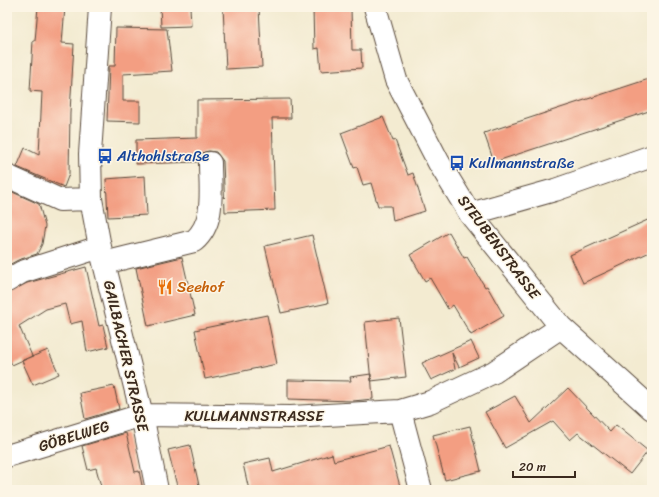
<svg xmlns="http://www.w3.org/2000/svg" width="659" height="497" viewBox="0 0 659 497" font-family="Sriracha,sans-serif">
<style>
.building{fill:#f39e82}
.lines{fill:none;stroke-linecap:round;stroke-linejoin:round}
.minor-casing{stroke:#574739;stroke-width:24}
.minor{stroke:#fff;stroke-width:22}
.labels{text-anchor:middle;stroke-width:3;stroke-linejoin:round;paint-order:stroke}
.transit-label{font-size:15px;fill:#164399;stroke:#fcf5e5;text-anchor:start}
.street-label{font-size:15px;fill:#3b2a1e;stroke:#fcf5e5}
.food-label{font-size:15px;fill:#c56008;stroke:#fcf5e5;text-anchor:start}
</style>
<rect width="100%" height="100%" fill="#fcf5e5"/>
<filter id="ink" filterUnits="userSpaceOnUse"><feTurbulence type="fractalNoise" baseFrequency=".025" numOctaves="2"/><feDisplacementMap in="SourceGraphic" scale="8" xChannelSelector="R" yChannelSelector="G"/><feConvolveMatrix kernelMatrix="1 2 1 2 8 2 1 2 1" color-interpolation-filters="sRGB"/></filter>
<filter id="wash" filterUnits="userSpaceOnUse"><feTurbulence type="fractalNoise" baseFrequency=".012" numOctaves="4" result="noise"/><feDisplacementMap in="SourceGraphic" scale="16" xChannelSelector="R" yChannelSelector="G"/><feGaussianBlur stdDeviation="0.9" result="paint"/><feColorMatrix in="noise" values="0 0 0 0 0 0 0 0 0 0 0 0 0 0 0 0 0 1.4 0 .05"/><feComposite in="paint" operator="in"/></filter>
<g filter="url(#wash)">
<rect width="100%" height="100%" fill="#f3ebd1"/>
<g id="blocks">
<path class="building" d="M38,7h27l-3,36 12,1 -4,68 -1,62 -5,13 -47,-20 8,-19 14,7 3,-63 -12,-1 3,-50h2z
M160,7h30l1,19 -30,1z
M223,7h36l3,60 -36,2z
M351,8l1,42h9l1,18 -41,3 -2,-23 -5,1 -1,-40z
M116,28l51,1 5,42 -49,3v27h17v21l-33,-1 2,-55h6z
M652,78v32l-158,52 -10,-29z
M290,99l1,19h-19l3,92 -50,2 -2,-51 -7,-9 -7,-1 -5,1 -5,5 -1,5 -62,2v-24l61,-2v-38z
M383,117l10,24 2,-1 13,35 5,-2 12,38 -32,10 -2,-15h-13l-7,-23 -8,2 -6,-18 -3,1 -13,-35z
M145,176l2,39 -39,2 -2,-38z
M8,190l31,14 6,22 -3,18 -5,10 -19,6 -11,6z
M652,218v33l-69,32 -13,-28z
M449,232l15,26 3,-1 18,30 2,-1 17,30 -33,19 -18,-30 -5,4 -18,-31 -5,3 -15,-26z
M312,235l16,68 -47,10 -16,-67z
M182,257l13,58 -47,11 -12,-58z
M86,267l13,59 4,-1 5,22 -21,5 -5,-31 -12,3 -5,-20 -19,5 -27,17 13,30 -20,9 -5,-11v-61l20,-10z
M267,315l10,49 -72,15 -10,-49z
M399,318l7,59 -35,4 -6,-59z
M471,341l8,17 -20,9 -7,-14 3,16 -24,11 -9,-17z
M48,350l11,24 -26,11 -11,-24z
M371,374l2,25 -20,2 -65,-2v-19l63,1 -1,-4z
M114,386l5,23 -34,10 -5,-26z
M568,388l42,44 6,-7 32,26 -18,23 -52,-41 -8,7 -17,-19 -48,27 -20,-36 30,-16 16,27z
M470,426l11,45 -36,9 -12,-45z
M126,433l9,39 4,-1 4,19h-41l-6,-22 -8,2 -6,-24z
M190,445l10,45h-22l-10,-40z
M389,446l12,44h-152l-6,-26 27,-6 3,14 59,-18 2,7z"/>
</g>
</g>
<g filter="url(#ink)">
<use href="#blocks" fill-opacity="0" stroke="#574739" stroke-width="1"/>
<g class="lines">
<defs>
<path id="minor" d="M100,7l-10,147 1,45 9,48 42,168 15,75
M375,7l21,73 43,83 31,51 91,113 91,82
M7,176l53,24 31,-1
M470,214l85,-24 97,-34
M104,263l90,-22c22,-19 16,-51 16,-78
M7,281l15,-9 78,-25
M400,411l21,79
M7,456l135,-41 149,2 109,-6 30,-9 64,-30 67,-45"/>
</defs>
<use href="#minor" class="minor-casing"/>
<use href="#minor" class="minor"/>
</g>
</g>
<defs>
<symbol id="bus-bare" viewBox="-9 -9 18 18"><path d="M-5-6H5V4H4V6H2V4H-2V6H-4V4H-5ZM-3.5-4V0h7V-4ZM-3.5 1.2v1.5H-2V1.2ZM2 1.2v1.5H3.5V1.2Z" fill="#1a4fb4" stroke="#fcf5e5" stroke-width="2.5" paint-order="stroke"/></symbol>
<symbol id="restaurant-bare" viewBox="-9 -9 18 18"><path d="M-5-6h1v4h1v-4h1v4h1v-4h1v5L-1.5 .5V6h-2V.5L-5-1ZM5-6V6H3V1.5H1.5Q1.5-4 5-6Z" fill="#e8710a" stroke="#fcf5e5" stroke-width="2.5" paint-order="stroke"/></symbol>
</defs>
<g fill-rule="evenodd">
<use href="#bus-bare" x="94" y="145" width="22" height="22"/>
<use href="#bus-bare" x="446" y="152" width="22" height="22"/>
<use href="#restaurant-bare" x="154" y="276" width="22" height="22"/>
</g>
<g class="labels">
<g class="transit-label">
<text x="117" y="161">Althohlstraße</text>
<text x="469" y="168">Kullmannstraße</text>
</g>
<g class="street-label">
<text transform="translate(499 247) rotate(53)" y="5">STEUBENSTRASSE</text>
<text transform="translate(126 356) rotate(77)" y="5">GAILBACHER STRASSE</text>
<text x="254" y="421">KULLMANNSTRASSE</text>
<text transform="translate(74 436) rotate(-17)" y="5">GÖBELWEG</text>
</g>
<g class="food-label">
<text x="177" y="292">Seehof</text>
</g>
</g>
<rect width="659" height="497" fill="none" stroke="#fcf5e5" stroke-width="24"/>
<path d="M513 471v6h62v-6" fill="none" stroke="#3b2a1e" stroke-width="2"/>
<text x="519" y="471" font-size="12" fill="#3b2a1e" stroke="#fcf5e5" stroke-width="3" paint-order="stroke">20 m</text>
</svg>
